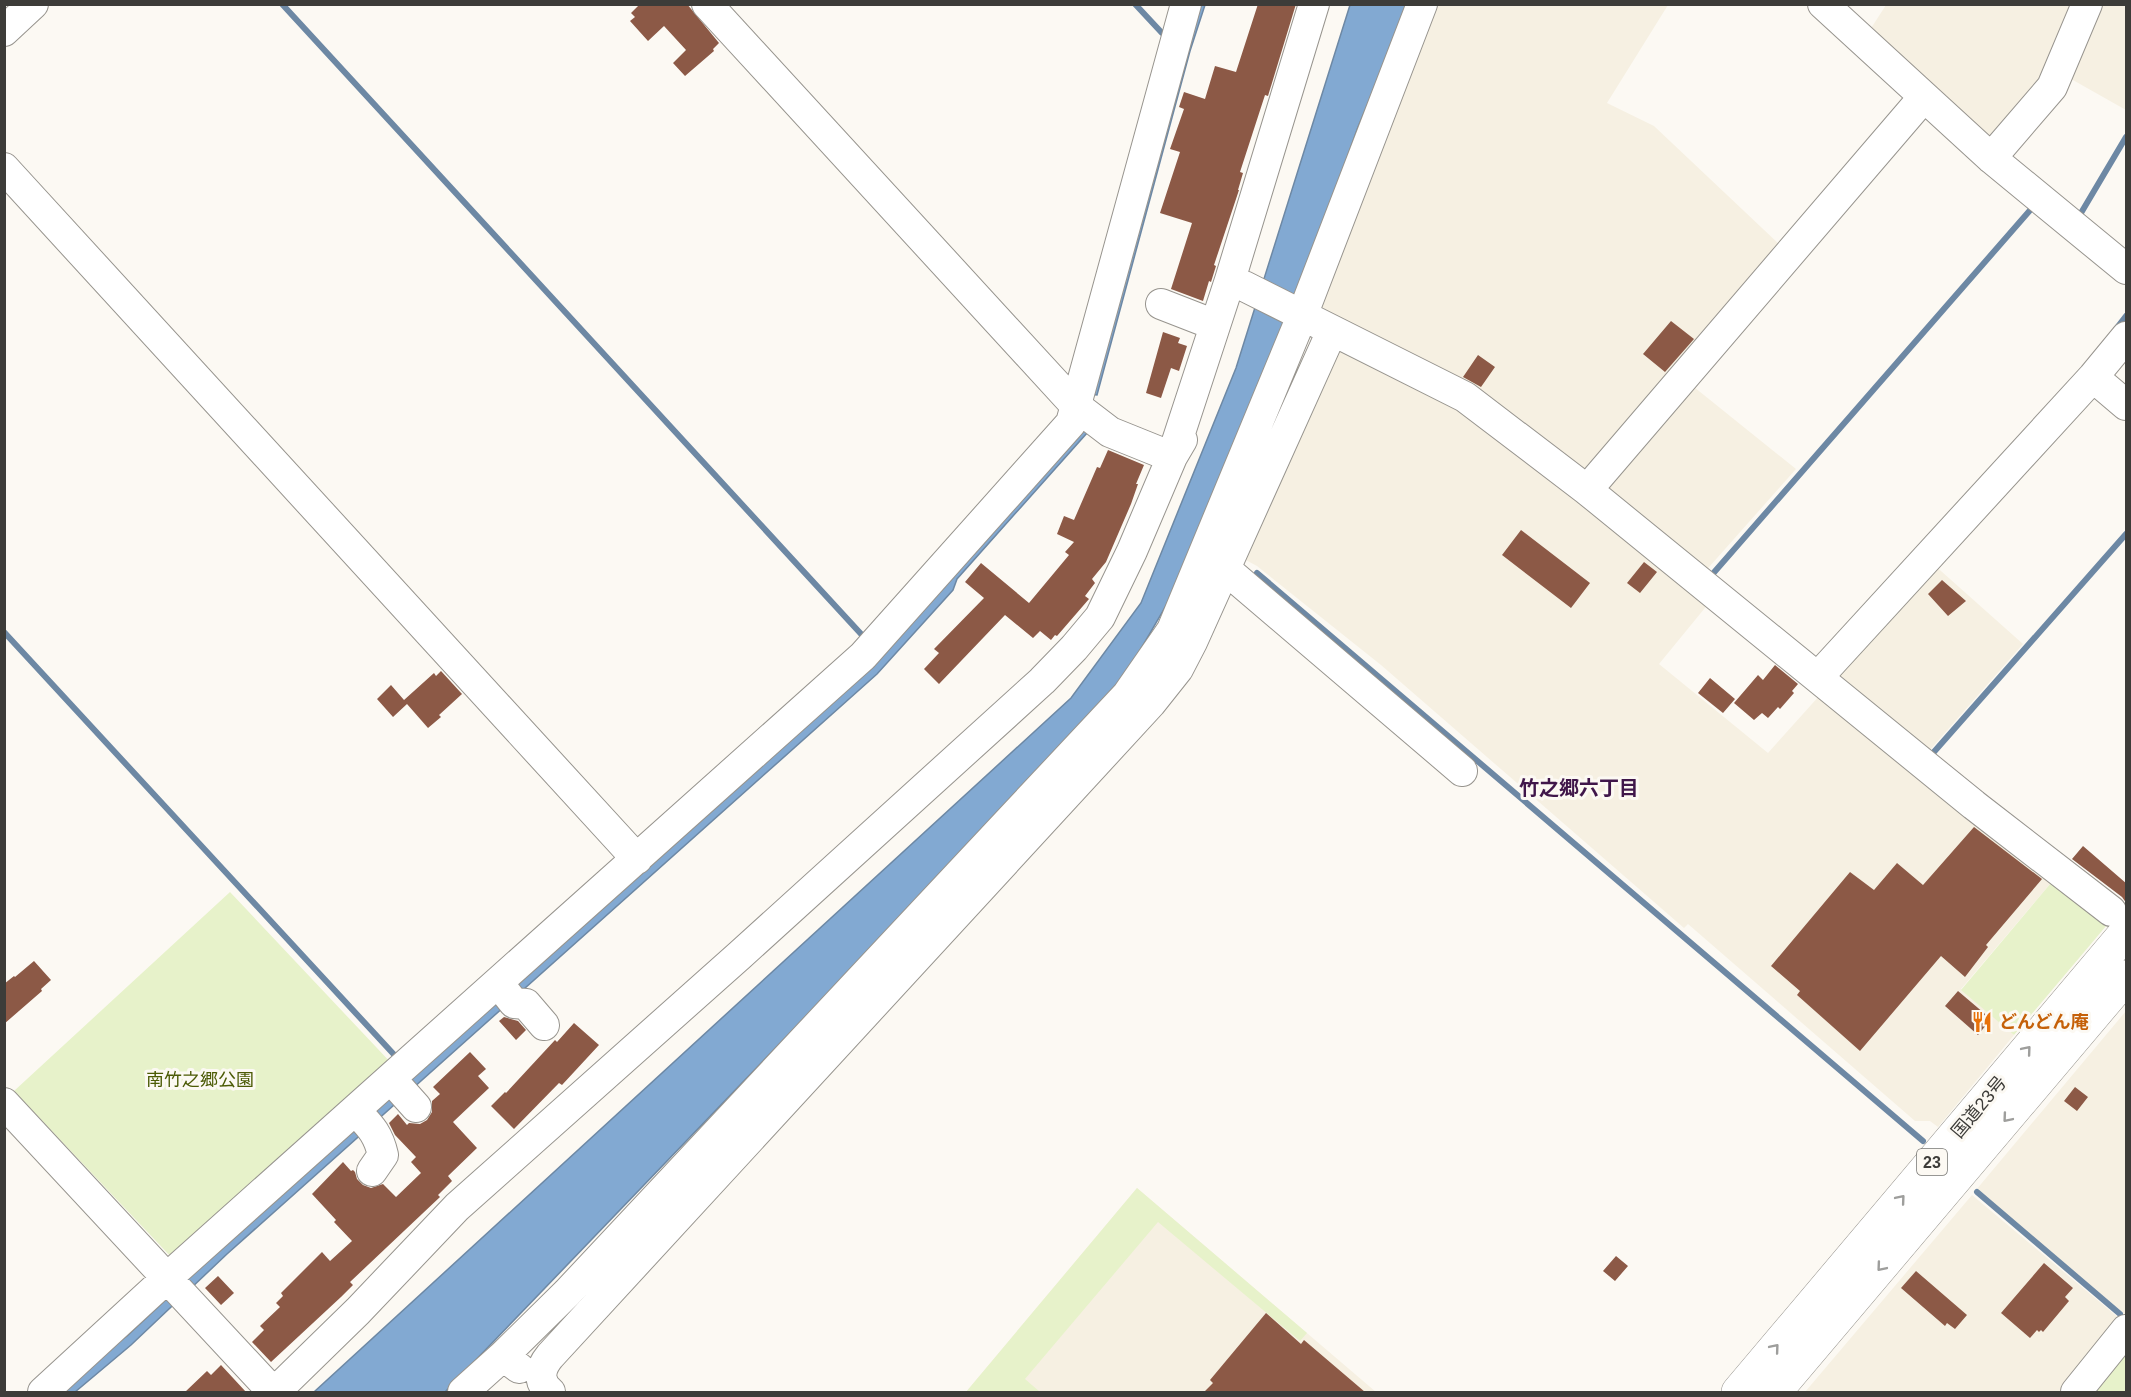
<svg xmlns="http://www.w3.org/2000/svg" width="2131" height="1397" viewBox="0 0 2131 1397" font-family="Arial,'Noto Sans JP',sans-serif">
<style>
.built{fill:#f6f0e2}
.green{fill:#e7f2ca}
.water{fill:#82a9d2;stroke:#6d88a4;stroke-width:1.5}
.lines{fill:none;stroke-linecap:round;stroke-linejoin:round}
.stream{stroke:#6d88a4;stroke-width:6}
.building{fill:#8c5946}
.minor-casing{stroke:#97948e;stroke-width:32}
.highway-casing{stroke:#97948e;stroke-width:34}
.minor{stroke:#fff;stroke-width:30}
.highway{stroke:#fff;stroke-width:33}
.oneway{stroke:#9e9e9c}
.labels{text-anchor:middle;stroke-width:6;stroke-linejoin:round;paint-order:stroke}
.shield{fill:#fcf9f3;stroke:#767571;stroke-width:1.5}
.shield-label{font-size:16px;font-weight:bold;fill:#3d3c39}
.food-label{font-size:18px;font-weight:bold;fill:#c56008;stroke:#fcf9f3;text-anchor:start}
.park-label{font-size:18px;fill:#4c5b06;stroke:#fcf9f3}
.street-label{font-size:18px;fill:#3d3c39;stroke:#fcf9f3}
.neighbourhood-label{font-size:20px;font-weight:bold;fill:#40164a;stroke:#fcf9f3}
</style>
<rect width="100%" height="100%" fill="#fcf9f3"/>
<path class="built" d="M1427,5h241l-61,98 47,23 127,120 -189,229 -281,-165z
M1886,5h191l-33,74 -50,59 -9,2 -119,-104z
M2095,5h31v105l-62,-35z
M1341,345l99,48 269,210 -50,61 109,89 52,-58 236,182 -95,112 53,46 -76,92 -8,-6h-15l-227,-197 -4,4 -303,-263 -124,-99 -15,-8z
M1689,383l107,86 -94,106 -99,-82z
M1932,563l91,81 -94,107 -86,-66 -3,-9 1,-13z
M2126,1011v304l-150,-125z
M1137,1188l239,204h-410z
M1972,1195l148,124 -59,73h-256z"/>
<path class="green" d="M2056,877l56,42 -98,116 -53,-45z
M230,892l163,173 -220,194 -159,-168z
M1137,1188l170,145 -7,8 -142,-119 -133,157 15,13h-74z
M2126,1339v53h-43z"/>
<path class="water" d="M1198,5h7l-15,46 -93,344 -9,-1z
M1350,5h60l-52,122 -84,238 -100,227 -61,105 -668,695h-131l757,-694 70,-95 95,-235z
M1080,427l7,6 -130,146 -4,11 -76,84 -650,580 -96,91 -56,47h-16l45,-40 23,-16 96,-90 220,-196z"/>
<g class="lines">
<path class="stream" d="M282,4l580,631
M1135,4l27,29
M2081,213l45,-76
M2116,329l10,-13
M1257,573l666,568
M1710,577l322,-369
M4,632l395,428
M1933,753l193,-219
M1977,1192l143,122"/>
</g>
<path class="building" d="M640,4h47l32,39 -6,6 1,2 -29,25 -12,-13 13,-13 -22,-24 -16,15 -18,-20 5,-4 -4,-4z
M1258,4h38l-28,92 -3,-1 -25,77 3,1 -5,17h1l-25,75 2,1 -5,16 -2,-1 -6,20 -32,-12 21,-66 -32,-10 20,-61 -10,-3 14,-40 -5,-2 5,-15 21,7 10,-33 21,6z
M1671,321l23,18 -29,33 -22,-18z
M1163,332l17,6 -2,5 9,3 -8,25 -8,-3 -10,30 -15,-5z
M1478,355l17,12 -14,20 -18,-10z
M1108,450l36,15 -8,19h2l-7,20 -25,58 -14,17 3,4 -10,13 4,3 -32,37 -2,-1 -4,5 -11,-9 -7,7 -28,-23 -66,69 -15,-15 15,-16 -5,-4 50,-51 -19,-16 16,-19 48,40 40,-48 -4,-3 9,-10 -17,-8 7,-18 10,4 23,-53 3,1z
M1521,530l69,53 -19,25 -69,-53z
M1644,562l13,10 -17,21 -13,-10z
M1942,580l24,21 -18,15 -20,-22z
M1775,665l23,19 -6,7 2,2 -14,16 -2,-2 -10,11 -6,-5 -8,7 -20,-17 24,-28 5,5z
M441,671l21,23 -23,21 2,2 -13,11 -21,-24 -14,13 -16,-18 14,-14 13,15 30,-27 2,3z
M1710,678l25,21 -12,14 -25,-20z
M1974,827l68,52 -56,66 2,2 -23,30 -24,-21 -81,95 -63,-56 3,-4 -29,-25 79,-94 24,18 23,-27 26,22z
M2083,846l44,38v20l-5,-7 -50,-38z
M34,961l17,19 -10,9 1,2 -38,33v-40l10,-8 1,1z
M1958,991l33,28 -13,16 -33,-29z
M504,1017l14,4 8,9 -10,10 -17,-19z
M574,1023l25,22 -37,40 -3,-2 -45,46 -23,-23 14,-14 1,1 49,-53 2,2z
M470,1052l16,17 -8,7 11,12 -36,34 24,26 -29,28 4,5 -14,14 2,2 -90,85 3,3 -12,12 -70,65 -19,-20 12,-12 -4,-4 20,-19 -4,-4 7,-7 -2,-3 41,-41 8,9 22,-20 -18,-19 2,-2 -24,-26 31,-32 8,9 2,-1 2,2 2,7 6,6 8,3 12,-4 13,13 25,-24 -10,-11 5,-5 -21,-22 -6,-12 9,-9 9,11 2,-2 11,1 7,-4 5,-8v-11l8,-7 -7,-7z
M2075,1087l13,10 -11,14 -13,-10z
M1616,1256l12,10 -13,15 -12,-10z
M2044,1263l29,25 -8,9 4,4 -26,31 -2,-2 -2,2 -2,-2 -7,8 -29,-25z
M1916,1271l51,44 -12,14 -8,-6 -2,3 -44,-38z
M218,1276l16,17 -13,12 -16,-17z
M1266,1313l35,31 3,-4 61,52h-161l9,-9 -3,-3z
M221,1365l25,27h-61l22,-21 4,4z"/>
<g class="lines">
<defs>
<path id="minor" d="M707,4l369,402 34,26 62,25 10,-17
M1823,4l168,154 135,111
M4,31l29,-27
M1991,158l61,-71 35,-83
M4,168l633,691
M1244,286l221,111 122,93 387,315 137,106
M1161,304l54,21
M2093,377l33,28
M1587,490l336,-392
M1224,568l238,203
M1818,677l275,-300 33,-40
M498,983l16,20 12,1 18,21
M391,1079l25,28
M4,1103l269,289
M355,1110c15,16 23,23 28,45l-11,16
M503,1356l64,-63 560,-598 45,-65 130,-314 120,-312
M43,1392l124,-114 696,-622 208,-233 115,-419
M275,1392l83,-81 99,-104 283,-252 302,-274 32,-33 26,-31 32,-66 40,-94 58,-177 84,-276
M463,1392l40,-36 16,12
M550,1392c-13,-11 -10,-24 0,-36l601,-653 27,-34 14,-27 140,-311
M2076,1392l50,-62"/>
<path id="highway" d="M1738,1392l388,-460
M1775,1392l351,-415"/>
</defs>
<use href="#minor" class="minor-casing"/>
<use href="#highway" class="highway-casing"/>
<use href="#minor" class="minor"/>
<use href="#highway" class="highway"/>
</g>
<defs><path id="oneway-chevron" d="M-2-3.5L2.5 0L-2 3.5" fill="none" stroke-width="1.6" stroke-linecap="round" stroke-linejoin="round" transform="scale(1.5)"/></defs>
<g class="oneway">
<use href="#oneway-chevron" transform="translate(2027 1050) rotate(-50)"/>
<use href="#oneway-chevron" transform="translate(2007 1118) rotate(130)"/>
<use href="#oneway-chevron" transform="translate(1901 1199) rotate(-50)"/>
<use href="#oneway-chevron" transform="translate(1881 1267) rotate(130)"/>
<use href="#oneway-chevron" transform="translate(1775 1348) rotate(-50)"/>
</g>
<defs>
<symbol id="restaurant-bare" viewBox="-9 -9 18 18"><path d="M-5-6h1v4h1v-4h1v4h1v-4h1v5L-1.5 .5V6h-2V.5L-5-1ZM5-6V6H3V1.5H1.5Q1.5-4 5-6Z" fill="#e8710a" stroke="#fcf9f3" stroke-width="2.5" paint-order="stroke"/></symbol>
</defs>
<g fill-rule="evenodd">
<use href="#restaurant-bare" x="1967" y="1007" width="30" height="30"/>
</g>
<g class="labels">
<rect class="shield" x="1917" y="1149" width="30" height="26" rx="4.5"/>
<g class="shield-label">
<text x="1932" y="1168">23</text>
</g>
<g class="food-label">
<text x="1999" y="1028">どんどん庵</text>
</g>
<g class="park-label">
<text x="200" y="1086">南竹之郷公園</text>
</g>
<g class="street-label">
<text transform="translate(1979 1107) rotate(-50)" y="6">国道23号</text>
</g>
<g class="neighbourhood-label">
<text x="1579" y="795">竹之郷六丁目</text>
</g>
</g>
<rect width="2131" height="1397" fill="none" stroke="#3d3c39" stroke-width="12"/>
</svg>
